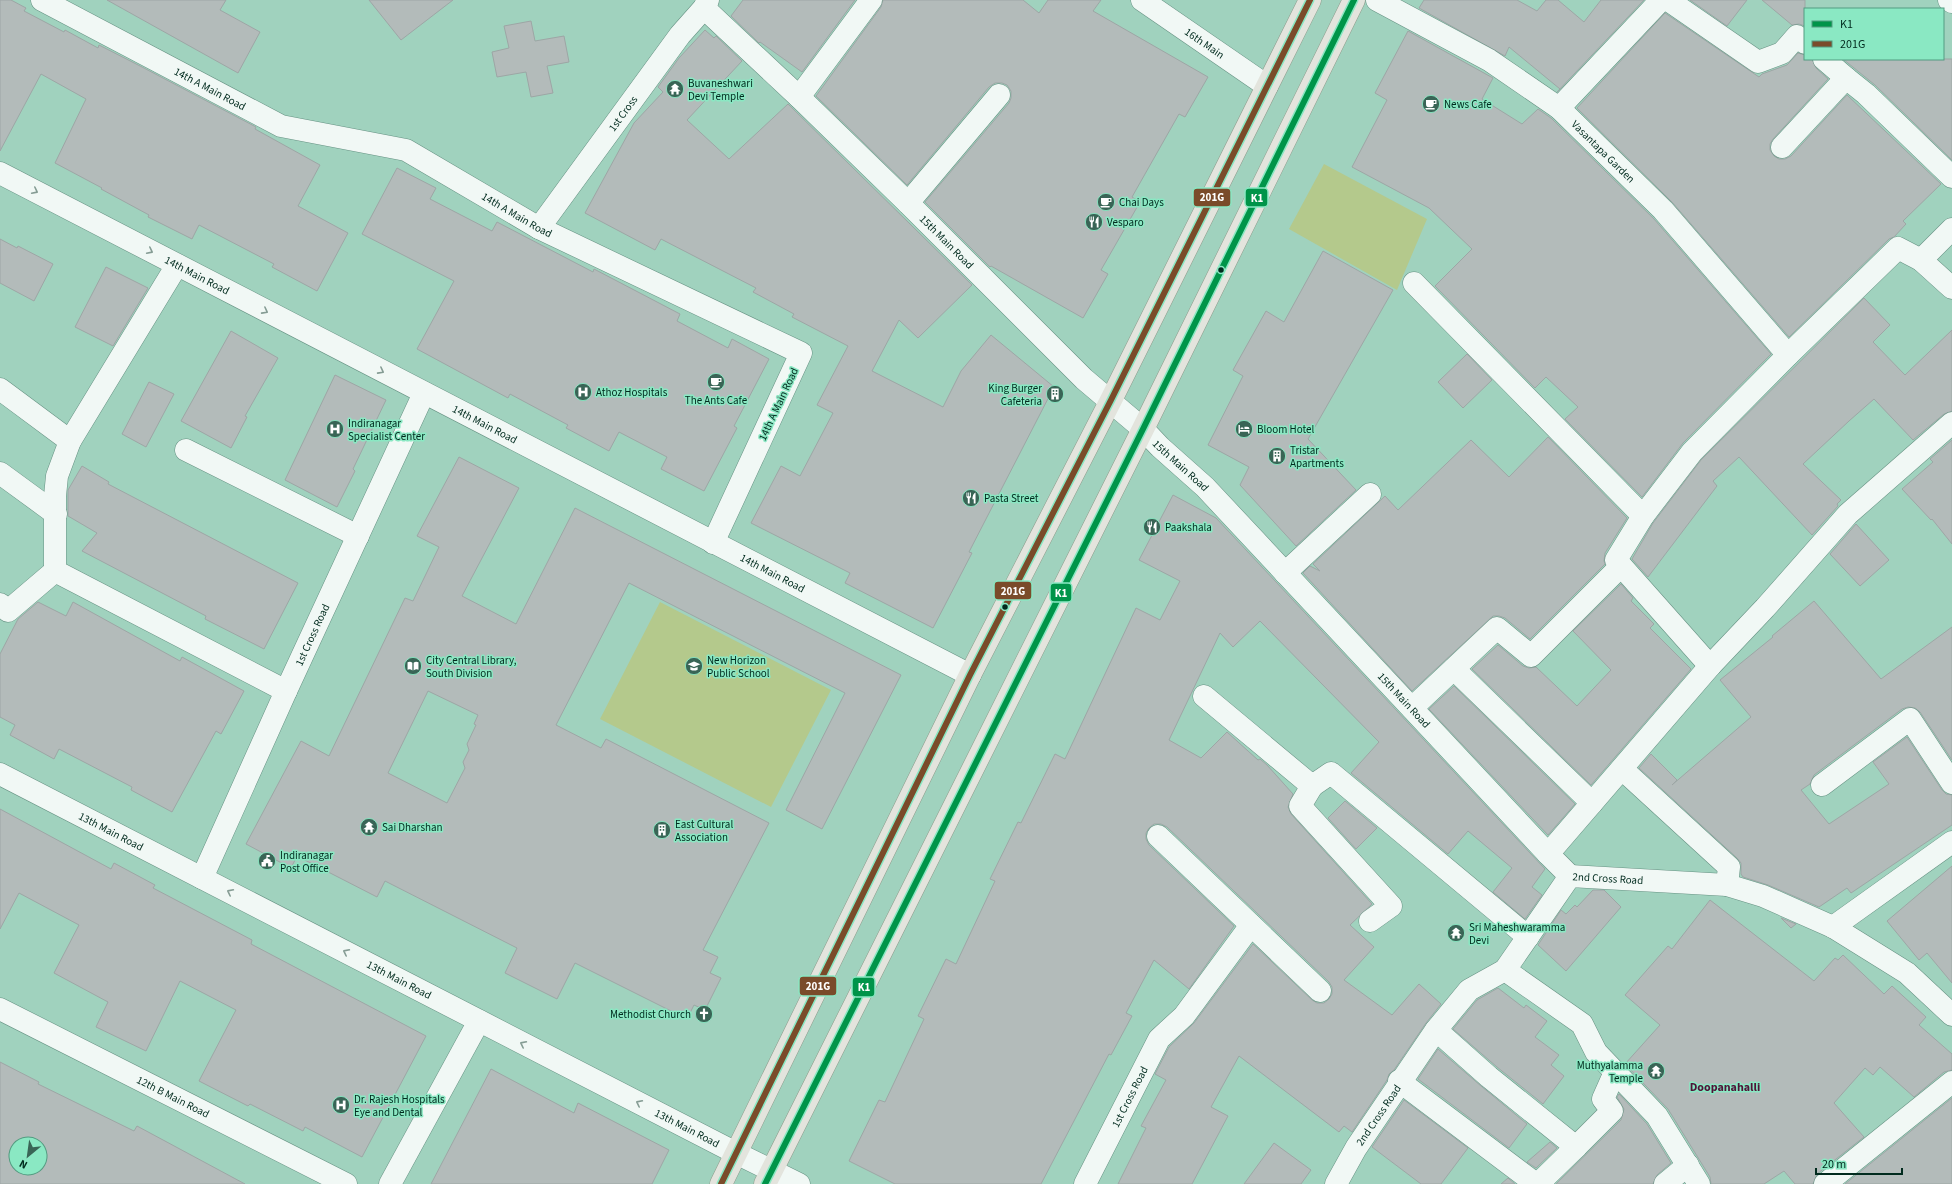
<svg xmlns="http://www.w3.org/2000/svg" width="1952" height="1184" viewBox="0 0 1952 1184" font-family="'Source Sans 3',sans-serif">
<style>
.green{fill:#b4c98c}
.building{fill:#b3bbba;stroke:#9da6a5;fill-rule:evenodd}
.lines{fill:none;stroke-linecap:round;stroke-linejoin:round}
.minor-casing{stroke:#669283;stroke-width:23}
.major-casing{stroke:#8d9b8b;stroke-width:23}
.minor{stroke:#f1f8f5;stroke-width:22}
.major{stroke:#e3e4dd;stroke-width:22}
.bus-1-casing{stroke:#8ae8c3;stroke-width:9}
.bus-2-casing{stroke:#8ae8c3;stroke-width:9}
.bus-1{stroke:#009449;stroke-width:6}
.bus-2{stroke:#7a4b2a;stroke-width:6}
.oneway{stroke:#859c94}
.bus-dot{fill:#012b1e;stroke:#8ae8c3;stroke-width:1.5}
.labels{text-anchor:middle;stroke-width:3;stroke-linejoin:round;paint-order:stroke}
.street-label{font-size:11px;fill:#012b1e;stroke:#8ae8c3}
.poi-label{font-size:11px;fill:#012b1e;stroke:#8ae8c3;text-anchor:start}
.neighbourhood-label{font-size:12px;font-weight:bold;fill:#501338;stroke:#8ae8c3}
.line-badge{stroke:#8ae8c3;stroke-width:1.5}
.badge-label{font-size:11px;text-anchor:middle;font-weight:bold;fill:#fff}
</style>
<rect width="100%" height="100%" fill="#a0d2be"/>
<path class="green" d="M1324,164l103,55 -30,71 -108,-61z
M660,602l171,88 -60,117 -171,-88z"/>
<path class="building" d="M0,0h11l15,8 -2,3 40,21 1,-2 33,18 1,-3 43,22 114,60 -1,2 65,36 -22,41 50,27 -31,58 -45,-24 2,-3 -75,-39 -7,14 -44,-22 1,-2 -48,-26 1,-1 -47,-25 31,-64 -45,-25 -41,77z
M107,0h119l-6,10 40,22 -22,41z
M369,0h84l-52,40z
M743,0h112l-53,72 -42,-30 -1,1 -28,-27z
M883,0h140l16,13 9,-13h53l-8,11 115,66 -23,40 -6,-3 -47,83 8,5 -39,68 7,4 -25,44 -92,-52 -1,1 -65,-65 84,-99 2,-5v-7l-4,-6 -5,-2h-7l-6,4 -82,98 -91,-89 65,-89z
M1424,0h93l20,11 9,-11h12l26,22 17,-22h43l-87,92 3,-3 -51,-42 -4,9 -86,-48z
M1690,0h57l-20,26z
M1762,0h43v26l-6,-2 -7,1z
M1665,13l94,64 3,-3 25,-9 11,-12 7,2v4h7l4,9 12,11 -55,60 -3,5v6l4,6 5,3h6l6,-3 56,-61 94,89 -38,37 3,3 -12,13 -5,2 -100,98 -117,-135 -95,-94z
M531,21l4,20 29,-5 5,26 -22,4 6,27 -22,4 -5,-25 -29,5 -5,-25 17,-4 -5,-22z
M705,30l9,8 2,-2 26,25 -55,59 42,39 59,-55 184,181 -54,53 -19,-18 -27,51 71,36 18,-36 30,-36 63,52 -85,165 3,1 -39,75 -88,-45 5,-10 -99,-50 30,-57 19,10 33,-63 -16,-8 31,-59 -56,-29 2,-3 -41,-22 3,-4 -95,-49 -6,11 -70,-37 49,-90 29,-31 -5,-5 21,-29z
M1408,31l85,47 -11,21 40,25 16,-15 13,9 103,101 117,135 -88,89 -41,54 -77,-78 13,-12 -32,-30 -11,11 -100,-102 37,-37 -43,-41 -77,-41 35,-67 -12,-7z
M1843,59h109v101l-77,-75z
M397,168l39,20 -6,11 62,32 5,-9 96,50 1,-3 86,45 -3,7 51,27 4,-9 37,20 -35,67 3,2 -33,63 -43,-22 6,-12 -48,-25 -10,19 -43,-23 2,-3 -58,-31 -2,4 -91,-49 37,-68 -92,-47z
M0,239l17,9 1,-2 35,18 -19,37 -34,-18z
M1323,251l70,39 -85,149 48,51 -60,56 -56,-61 9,-18 -41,-22 35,-69 -10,-6 33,-59 18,11z
M106,267l42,21 -35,58 -38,-19z
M1864,298l26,27 -17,17 32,33 47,-45v81l-8,3 -31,26 -39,-41 -25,22 -46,43 38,36 -4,4 1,2 -26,29 -73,-78 -26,24 4,5 -69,91 -16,-18 21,-36 48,-63z
M231,331l47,27 -33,58 2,1 -16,31 -50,-27z
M1467,354l25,26 -29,28 -25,-26z
M335,375l51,25 -33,69 2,2 -18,36 -52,-27z
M149,382l25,12 -28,53 -24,-13z
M1548,437l79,81 -22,35 -1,8 1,3 -75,75 -25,-21 -6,-2h-6l-81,75 -109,-118 7,-7 10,5 -7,-7 72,-68 13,14 73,-70 38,37z
M1952,440v104l-20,-25 -1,1 -29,-31 31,-27 -3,-3z
M459,457l60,31 -57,108 54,28 59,-116 326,167 -79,154 -36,-19 59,-117 -216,-110 -73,142 45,23 5,-9 163,84 -66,127 15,7 -8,16 11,5 -16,32 -11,-5 -7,14 -112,-56 -18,36 -52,-26 12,-25 -132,-67 -8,16 -80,-41 -6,12 -45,-24 55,-103 28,15 76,-158 8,3 26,-54 -22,-11zM428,691l50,24 -4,9 2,1 -9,19 2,6 -6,12 2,6 -18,35 -59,-30z
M82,466l27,16 -1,2 190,99 -34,66 -59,-30 1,-3 -124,-65 15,-18 -29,-17v-26z
M1173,495l43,23 329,351 -13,18 10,8 -17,24 -32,-27 19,-24 -44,-37 -20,23 -97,-81 28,-31 -119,-121 -27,26 -13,-14 -51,107 32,18 26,-26 31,28 2,-1 7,6 26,29 -5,13 3,7 81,90 -22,21 24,22 -30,33 48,35 27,-31 22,20 -15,19 -32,47 -5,4 -2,6 -35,52 -8,-6 -5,6 -100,-76 -28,51 17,9 -36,68h-74l28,-56 -5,-2 25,-46 -11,-6 14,-27 25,-24 59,-79 59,56 5,3h7l5,-4 3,-5v-7l-3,-5 -162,-155 -6,-3h-7l-5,4 -3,5v6l3,6 85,81 -45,63 -35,-29 -28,53 6,3 -21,39 -2,-1 -68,130h-146l-46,-23 30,-61 6,2 39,-83 -6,-3 28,-57 10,5 39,-83 -5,-2 28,-57 3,1 34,-69 10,5 71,-151 24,12 20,-39 -41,-21z
M1856,524l33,36 -29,26 -30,-32z
M1621,584l12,14 -2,3 23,23 -4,4 41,41 -100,116 -119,-116 26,-24 25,21 6,2 7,-1 41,39 34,-36 -38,-39z
M1814,601l67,78 71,-52v133l-32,-48 -5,-4 -7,-1 -6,2 -88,66 -4,9 -9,6 28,34 60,-40 -16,-22 34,-25 35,53 4,4 6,1v30l-101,68 -4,-5 -28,19 -51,-22 -25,-8 -2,-3v-11l-4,-5 -98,-90 12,-14 26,26 -5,5 79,-68 -31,-37 53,-43 -1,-1z
M38,602l28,14 7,-14 107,59 2,-4 62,34 -23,43 -5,-3 -44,81 -41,-22 1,-3 -73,-38 -5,10 -44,-24 5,-10 -15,-8v-63l18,-35z
M1454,686l121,118 -27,31 -119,-126z
M1345,801l32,27 -21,21 -28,-31z
M0,809l111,60 3,-6 41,22 -2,3 99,52 -1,4 175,92 -64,121 -57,-30 -2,4 -53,-27 -2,2 -49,-25 37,-71 -56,-29 -34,70 -50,-24 12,-25 -54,-29 25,-48 -60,-32 -19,36z
M1952,866v117l-25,-30 -8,7 -32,-39z
M1593,890h11l17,17 -55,64 -28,-26 23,-35 5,4 9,-9 2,2z
M1710,900l104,81 21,-23 3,2 5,-5 41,39 8,-8 34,31 -7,8 33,29v16l-8,2 -30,25 -34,-30 -7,8 -8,-7 -31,35 30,34 -47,37 -4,10h-18l-11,-13 -20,13h-53l-1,-7 -42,-68 -43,-45 35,-39 -35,-30 43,-49 4,3z
M1781,918l15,6 -5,4z
M1498,988l26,20 2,-3 21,16 -12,16 24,18 -8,10 13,11 -21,28 -46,-37 -44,-38 24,-29z
M1438,1049l43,37 46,38 -18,24 -91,-69z
M0,1062l39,20 -1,2 96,47 3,-5 108,58h-245zM16,1144h24v24h-24z
M491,1069l83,44 4,-10 91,47 -17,34h-221z
M1619,1094l28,30 24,39 -14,12 -4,9h-97l65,-64 3,-11 -7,-12z
M1952,1098v86h-107z
M1404,1100l64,48 -27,36h-20l-49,-37z
M1550,1142l7,6 -21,20 -9,-6z
M1274,1143l37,27 -10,14h-57z
M1508,1178l7,6h-14z"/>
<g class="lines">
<defs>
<g id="minor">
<path id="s1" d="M42,0l239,126 125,24 133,78 262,125 -88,190"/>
<path id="s2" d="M1142,0l125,86"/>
<path id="s3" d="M1377,0l112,60 70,48 104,102 125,145"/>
<path d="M1668,0l90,62 24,-9 15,-17 8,7"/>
<path d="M1949,0l3,2"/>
<path id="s4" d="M704,8l95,89 109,106 176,176 59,50 17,18 45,40 343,367 22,22"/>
<path d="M1824,59l22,19"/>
<path d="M799,97l72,-97"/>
<path d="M1559,108l102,-108"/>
<path d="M1782,147l64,-69 20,16 86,83"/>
<path id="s5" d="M0,173l970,502"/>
<path d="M908,203l91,-108"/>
<path id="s6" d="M539,228l141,-193 24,-27 4,-8"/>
<path d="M1921,260l31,-31"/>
<path d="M177,265l-107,176 -13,35 -2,20v75l231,120"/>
<path d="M1414,283l229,233"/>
<path d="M0,389l70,52"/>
<path d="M186,450l172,86"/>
<path d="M0,473l56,41"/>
<path d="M1285,573l85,-79"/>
<path d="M0,604l8,7 47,-40"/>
<path d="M1710,666l-94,-106 27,-44 49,-64 96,-97 110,-107 23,12 31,28"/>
<path d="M1454,669l138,134"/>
<path d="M1204,696l108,90 19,-13 197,164"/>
<path d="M1412,708l85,-80 34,28 90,-90"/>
<path d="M1622,769l107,98 -2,18"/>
<path id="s7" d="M0,774l736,379 63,31"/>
<path d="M1822,785l88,-66 42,64"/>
<path d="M1312,786l-12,20 91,100 -21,15"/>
<path d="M1158,836l162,155"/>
<path d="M1548,854l162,-188 55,-58 83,-94 104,-91"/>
<path id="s8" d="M202,878l84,-187 138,-298"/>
<path d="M1833,927l119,-85"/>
<path d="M1505,970l77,54 14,28 61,64 42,68"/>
<path id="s9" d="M0,1009l346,175"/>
<path d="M1436,1030l53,47 87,70 -38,37"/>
<path d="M1399,1081l137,103"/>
<path d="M1576,1147l36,-36 -9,-12 12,-27"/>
<path d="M390,1184l89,-163"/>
<path id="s10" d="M1085,1184l74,-145 25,-23 67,-91"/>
<path id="s11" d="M1336,1184l20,-36 80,-118 33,-40 36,-20 65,-94 157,9 36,11 70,31 74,46 45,42"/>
<path d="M1665,1184l23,-19"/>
<path d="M1825,1184l127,-102"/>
</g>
<path id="major" d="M721,1184l249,-509 141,-275 199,-400
M765,1184l378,-755 211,-429"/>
</defs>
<use href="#minor" class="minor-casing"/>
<use href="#major" class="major-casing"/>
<use href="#minor" class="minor"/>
<use href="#major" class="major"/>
<defs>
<path id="bus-1" d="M765,1184l378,-755 211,-429"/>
<path id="bus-2" d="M721,1184l249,-509 141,-275 199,-400"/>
</defs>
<use href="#bus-1" class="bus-1-casing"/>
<use href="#bus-2" class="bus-2-casing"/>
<use href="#bus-1" class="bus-1"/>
<use href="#bus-2" class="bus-2"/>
</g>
<defs><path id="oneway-chevron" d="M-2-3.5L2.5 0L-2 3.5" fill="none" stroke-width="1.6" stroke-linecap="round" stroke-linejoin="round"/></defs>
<g class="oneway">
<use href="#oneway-chevron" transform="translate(35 191) rotate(27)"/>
<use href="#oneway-chevron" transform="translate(150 251) rotate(27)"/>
<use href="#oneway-chevron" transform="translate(265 311) rotate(28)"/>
<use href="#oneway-chevron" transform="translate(381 371) rotate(28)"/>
<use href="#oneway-chevron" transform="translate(230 892) rotate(-153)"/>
<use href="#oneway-chevron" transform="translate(346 952) rotate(-153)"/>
<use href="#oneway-chevron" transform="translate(523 1044) rotate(-153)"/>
<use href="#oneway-chevron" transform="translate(639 1103) rotate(-153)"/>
</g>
<defs>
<symbol id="temple-disc" viewBox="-11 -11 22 22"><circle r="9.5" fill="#396556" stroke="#8ae8c3"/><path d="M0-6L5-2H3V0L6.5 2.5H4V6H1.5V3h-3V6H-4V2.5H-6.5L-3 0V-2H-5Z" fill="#fff"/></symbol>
<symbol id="cafe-disc" viewBox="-11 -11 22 22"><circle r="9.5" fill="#396556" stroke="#8ae8c3"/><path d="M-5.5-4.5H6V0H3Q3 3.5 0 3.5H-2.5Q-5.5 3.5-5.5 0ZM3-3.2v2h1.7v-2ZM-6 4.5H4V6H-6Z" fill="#fff"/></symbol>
<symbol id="restaurant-disc" viewBox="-11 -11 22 22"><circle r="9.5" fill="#396556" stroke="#8ae8c3"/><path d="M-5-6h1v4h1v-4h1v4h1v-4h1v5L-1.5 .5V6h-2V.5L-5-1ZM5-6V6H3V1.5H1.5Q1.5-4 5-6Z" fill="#fff"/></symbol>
<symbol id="hospital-disc" viewBox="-11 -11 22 22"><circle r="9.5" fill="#396556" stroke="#8ae8c3"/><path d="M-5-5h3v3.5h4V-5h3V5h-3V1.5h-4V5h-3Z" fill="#fff"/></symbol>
<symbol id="building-disc" viewBox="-11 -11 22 22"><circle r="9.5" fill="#396556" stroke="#8ae8c3"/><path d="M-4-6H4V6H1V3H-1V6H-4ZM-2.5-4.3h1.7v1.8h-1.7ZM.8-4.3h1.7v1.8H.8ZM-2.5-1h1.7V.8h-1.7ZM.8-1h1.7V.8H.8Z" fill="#fff"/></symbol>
<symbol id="hotel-disc" viewBox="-11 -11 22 22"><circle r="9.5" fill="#396556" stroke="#8ae8c3"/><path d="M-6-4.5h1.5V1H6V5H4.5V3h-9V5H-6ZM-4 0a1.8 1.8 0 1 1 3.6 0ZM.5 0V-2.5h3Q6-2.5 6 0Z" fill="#fff"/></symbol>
<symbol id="library-disc" viewBox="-11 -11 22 22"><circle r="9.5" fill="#396556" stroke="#8ae8c3"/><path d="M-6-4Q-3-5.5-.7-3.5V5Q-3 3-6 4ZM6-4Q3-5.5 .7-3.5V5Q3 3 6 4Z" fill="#fff"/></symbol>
<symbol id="school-disc" viewBox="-11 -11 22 22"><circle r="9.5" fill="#396556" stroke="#8ae8c3"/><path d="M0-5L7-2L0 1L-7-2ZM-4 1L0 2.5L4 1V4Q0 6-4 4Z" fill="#fff"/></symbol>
<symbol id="civic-disc" viewBox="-11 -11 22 22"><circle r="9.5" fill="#396556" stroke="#8ae8c3"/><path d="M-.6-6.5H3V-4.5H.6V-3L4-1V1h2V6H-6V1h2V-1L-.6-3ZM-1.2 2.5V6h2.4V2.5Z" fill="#fff"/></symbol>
<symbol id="church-disc" viewBox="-11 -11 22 22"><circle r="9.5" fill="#396556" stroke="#8ae8c3"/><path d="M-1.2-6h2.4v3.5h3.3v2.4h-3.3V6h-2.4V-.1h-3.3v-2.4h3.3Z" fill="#fff"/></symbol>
</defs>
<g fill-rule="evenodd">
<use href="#temple-disc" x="665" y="79" width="20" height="20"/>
<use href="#cafe-disc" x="1421" y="94" width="20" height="20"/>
<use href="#cafe-disc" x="1096" y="192" width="20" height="20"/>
<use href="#restaurant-disc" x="1084" y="212" width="20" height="20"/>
<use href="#cafe-disc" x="706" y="372" width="20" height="20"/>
<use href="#hospital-disc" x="573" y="382" width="20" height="20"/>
<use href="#building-disc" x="1045" y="384" width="20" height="20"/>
<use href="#hospital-disc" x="325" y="419" width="20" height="20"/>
<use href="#hotel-disc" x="1234" y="419" width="20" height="20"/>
<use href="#building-disc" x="1267" y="446" width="20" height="20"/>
<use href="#restaurant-disc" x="961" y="488" width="20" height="20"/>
<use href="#restaurant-disc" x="1142" y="517" width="20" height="20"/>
<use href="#library-disc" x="403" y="656" width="20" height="20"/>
<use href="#school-disc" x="684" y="656" width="20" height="20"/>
<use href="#temple-disc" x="359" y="817" width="20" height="20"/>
<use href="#building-disc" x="652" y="820" width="20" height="20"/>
<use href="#civic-disc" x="257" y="851" width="20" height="20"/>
<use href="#temple-disc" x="1446" y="923" width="20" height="20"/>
<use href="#church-disc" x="694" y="1004" width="20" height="20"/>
<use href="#temple-disc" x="1646" y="1061" width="20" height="20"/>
<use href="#hospital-disc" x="331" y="1095" width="20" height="20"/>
</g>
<g class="bus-dot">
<circle cx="1221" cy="270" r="3.5"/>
<circle cx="1005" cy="607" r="3.5"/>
</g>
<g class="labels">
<g class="street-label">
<text dy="4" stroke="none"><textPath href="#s2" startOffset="76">16th Main</textPath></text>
<text dy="4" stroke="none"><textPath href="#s1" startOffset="190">14th A Main Road</textPath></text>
<text dy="4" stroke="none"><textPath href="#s6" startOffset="142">1st Cross</textPath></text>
<text dy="4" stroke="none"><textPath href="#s3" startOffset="274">Vasantapa Garden</textPath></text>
<text dy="4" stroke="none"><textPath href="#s1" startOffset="526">14th A Main Road</textPath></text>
<text dy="4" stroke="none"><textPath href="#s4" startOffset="337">15th Main Road</textPath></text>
<text dy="4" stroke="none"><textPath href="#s5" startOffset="222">14th Main Road</textPath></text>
<text transform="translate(778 404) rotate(-65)" y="4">14th A Main Road</text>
<text dy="4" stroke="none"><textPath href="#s5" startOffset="546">14th Main Road</textPath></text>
<text dy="4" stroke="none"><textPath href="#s4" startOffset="661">15th Main Road</textPath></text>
<text dy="4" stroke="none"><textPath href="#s5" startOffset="870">14th Main Road</textPath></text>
<text dy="4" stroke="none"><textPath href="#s8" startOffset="267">1st Cross Road</textPath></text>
<text dy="4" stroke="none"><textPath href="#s4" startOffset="985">15th Main Road</textPath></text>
<text dy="4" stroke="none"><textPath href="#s7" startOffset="125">13th Main Road</textPath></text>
<text dy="4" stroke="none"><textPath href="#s11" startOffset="429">2nd Cross Road</textPath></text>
<text dy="4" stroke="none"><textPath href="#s7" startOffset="449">13th Main Road</textPath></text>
<text dy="4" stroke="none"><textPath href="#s10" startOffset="98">1st Cross Road</textPath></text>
<text dy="4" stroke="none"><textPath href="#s9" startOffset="194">12th B Main Road</textPath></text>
<text dy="4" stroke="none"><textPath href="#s11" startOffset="81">2nd Cross Road</textPath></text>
<text dy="4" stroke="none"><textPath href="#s7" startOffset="773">13th Main Road</textPath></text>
</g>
<g class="poi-label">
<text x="688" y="87">Buvaneshwari<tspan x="688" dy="13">Devi Temple</tspan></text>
<text x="1444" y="108">News Cafe</text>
<text x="1119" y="206">Chai Days</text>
<text x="1107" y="226">Vesparo</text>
<text x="1042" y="392" text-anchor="end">King Burger<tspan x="1042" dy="13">Cafeteria</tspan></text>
<text x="596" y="396">Athoz Hospitals</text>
<text x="716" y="404" text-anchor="middle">The Ants Cafe</text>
<text x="348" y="427">Indiranagar<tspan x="348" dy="13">Specialist Center</tspan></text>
<text x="1257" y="433">Bloom Hotel</text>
<text x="1290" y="454">Tristar<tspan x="1290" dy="13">Apartments</tspan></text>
<text x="984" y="502">Pasta Street</text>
<text x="1165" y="531">Paakshala</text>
<text x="426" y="664">City Central Library,<tspan x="426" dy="13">South Division</tspan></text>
<text x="707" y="664">New Horizon<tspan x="707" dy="13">Public School</tspan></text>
<text x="675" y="828">East Cultural<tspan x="675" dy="13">Association</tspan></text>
<text x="382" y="831">Sai Dharshan</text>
<text x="280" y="859">Indiranagar<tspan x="280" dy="13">Post Office</tspan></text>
<text x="1469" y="931">Sri Maheshwaramma<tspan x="1469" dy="13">Devi</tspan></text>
<text x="691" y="1018" text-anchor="end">Methodist Church</text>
<text x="1643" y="1069" text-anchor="end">Muthyalamma<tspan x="1643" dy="13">Temple</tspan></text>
<text x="354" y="1103">Dr. Rajesh Hospitals<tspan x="354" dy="13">Eye and Dental</tspan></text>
</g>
<g class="neighbourhood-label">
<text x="1725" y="1091">Doopanahalli</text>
</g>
</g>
<g class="line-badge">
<rect x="1193" y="188" width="38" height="19" rx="4" fill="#7a4b2a"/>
<rect x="1245" y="188" width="23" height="19" rx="4" fill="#009449"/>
<rect x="994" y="581" width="38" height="19" rx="4" fill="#7a4b2a"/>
<rect x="1050" y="583" width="22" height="19" rx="4" fill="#009449"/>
<rect x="799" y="976" width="38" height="20" rx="4" fill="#7a4b2a"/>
<rect x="852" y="977" width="23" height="20" rx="4" fill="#009449"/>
</g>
<g class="badge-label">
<text x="1212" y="201">201G</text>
<text x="1257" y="202">K1</text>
<text x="1013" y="595">201G</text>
<text x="1061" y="597">K1</text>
<text x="818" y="990">201G</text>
<text x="864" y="991">K1</text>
</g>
<rect x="1804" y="8" width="140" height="52" fill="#8ae8c3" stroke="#539c81"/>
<rect x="1812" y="21" width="20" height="6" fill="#009449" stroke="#539c81"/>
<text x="1840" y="28" font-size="12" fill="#012b1e">K1</text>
<rect x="1812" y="41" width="20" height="6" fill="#7a4b2a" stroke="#539c81"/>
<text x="1840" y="48" font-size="12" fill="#012b1e">201G</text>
<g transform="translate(28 1156) rotate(209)"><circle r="19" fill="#8ae8c3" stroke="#539c81"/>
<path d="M0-3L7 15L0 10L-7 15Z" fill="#396556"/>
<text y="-6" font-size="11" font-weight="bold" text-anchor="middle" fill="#012b1e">N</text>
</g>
<path d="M1816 1168v6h86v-6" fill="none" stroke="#012b1e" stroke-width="2"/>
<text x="1822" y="1168" font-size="12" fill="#012b1e" stroke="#8ae8c3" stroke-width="3" paint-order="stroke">20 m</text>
</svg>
